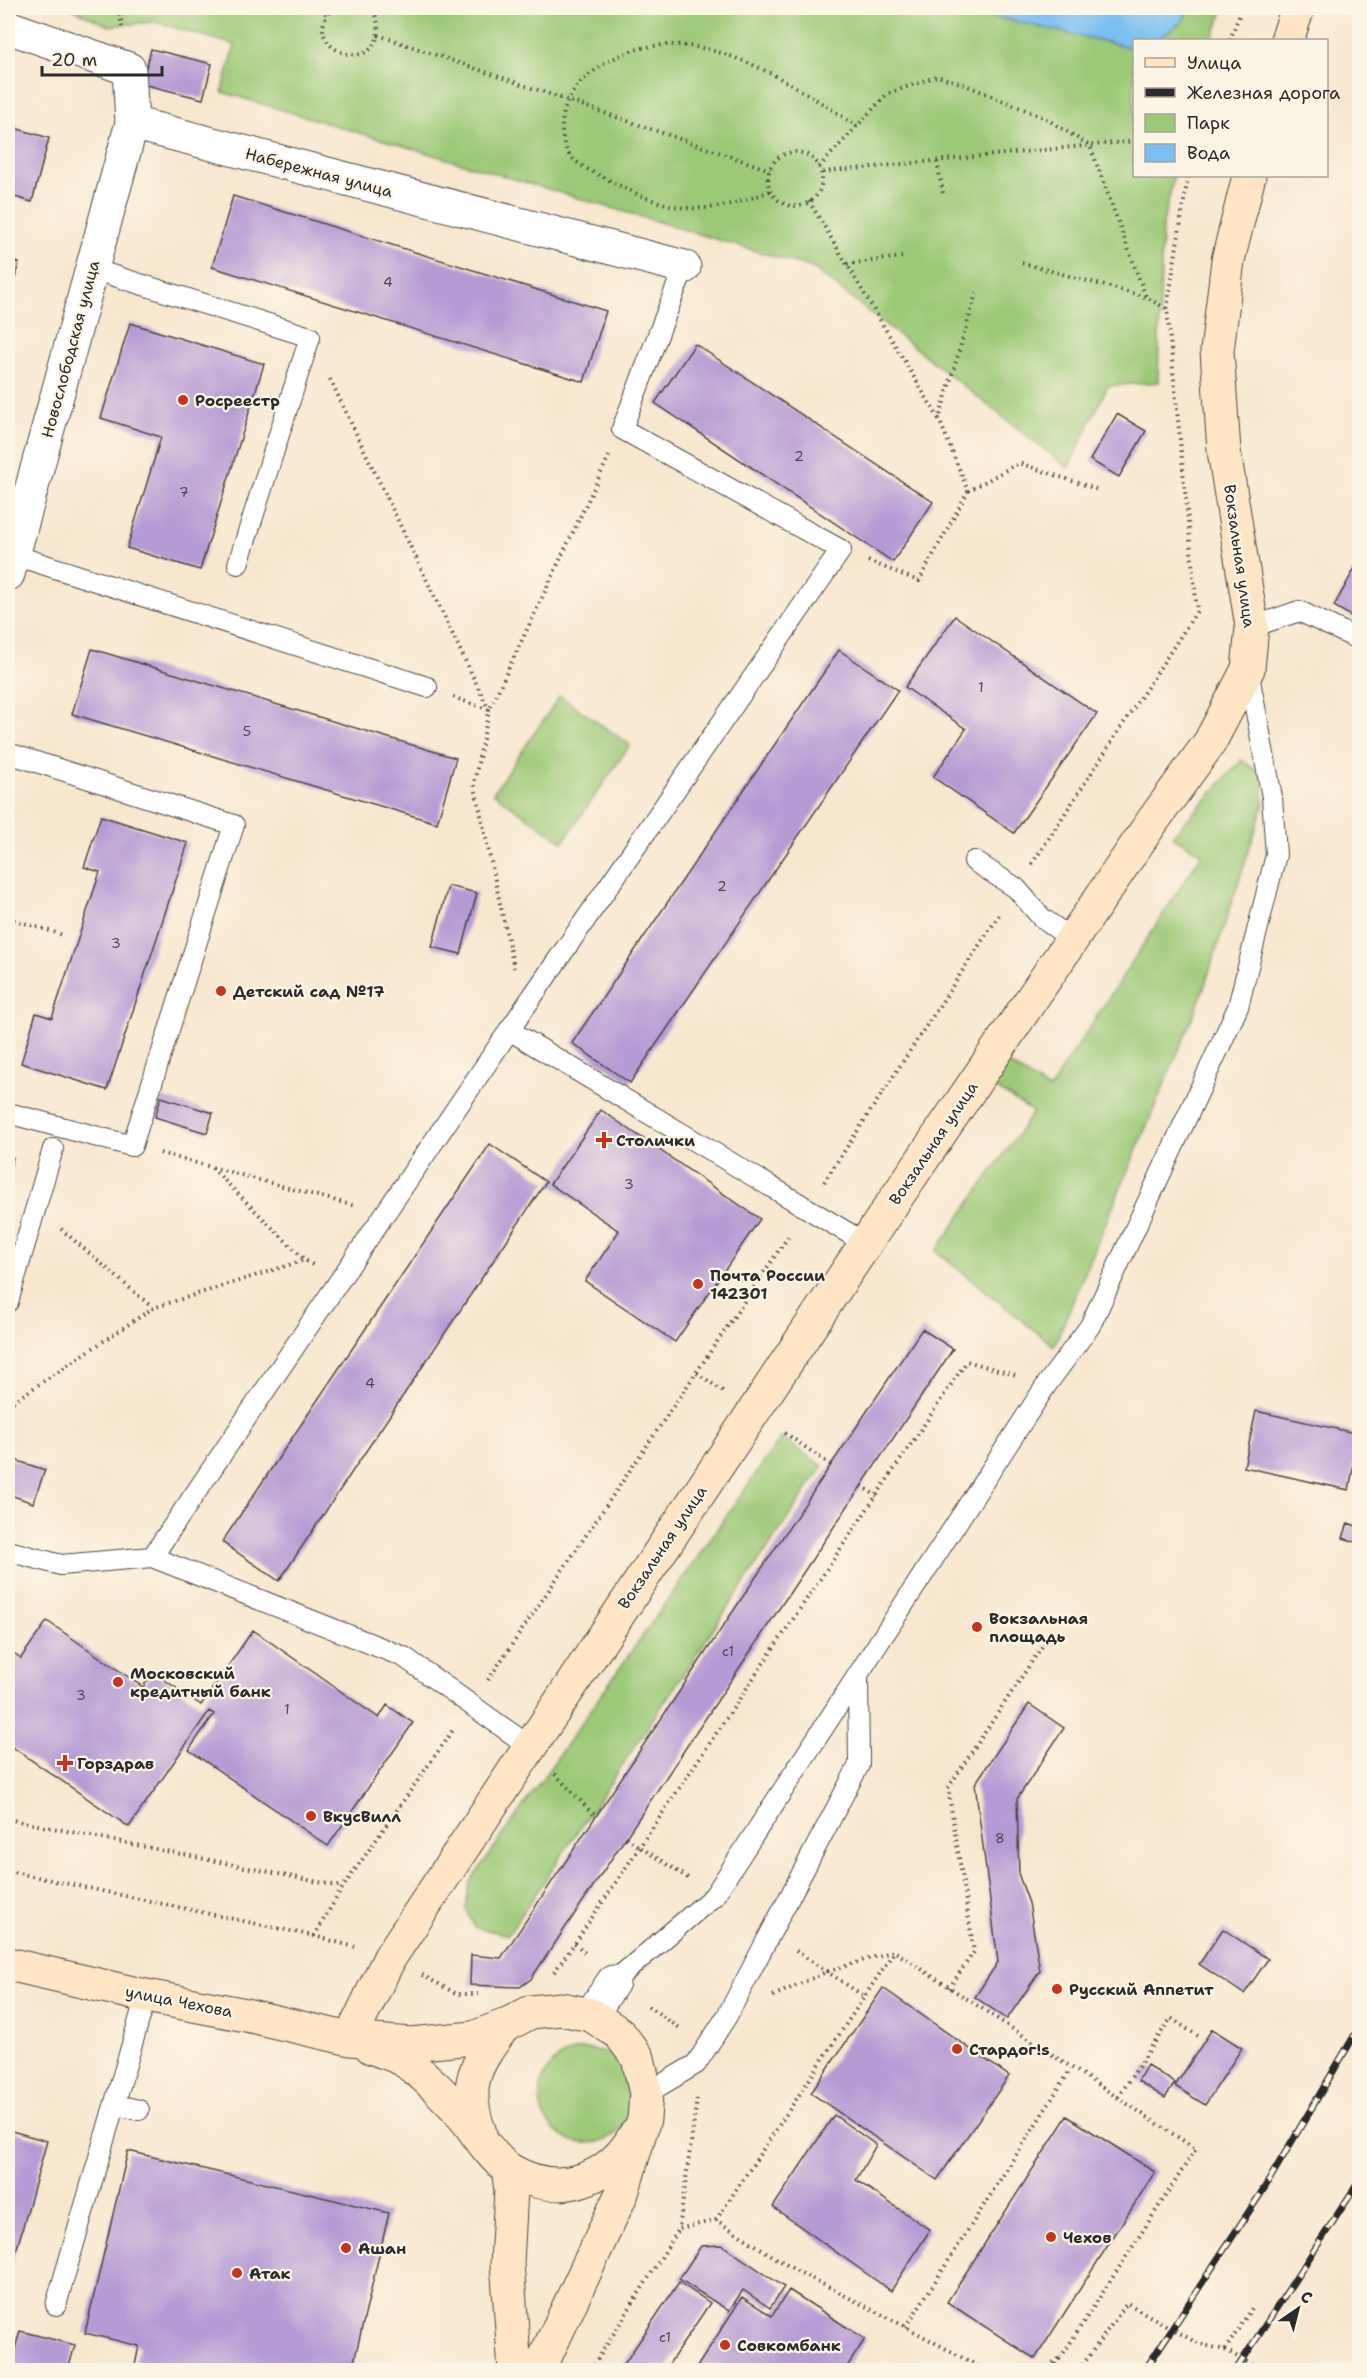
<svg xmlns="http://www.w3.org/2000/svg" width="1367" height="2378" viewBox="0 0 1367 2378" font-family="'Shantell Sans',sans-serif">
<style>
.green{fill:#9cc977;stroke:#647a51;stroke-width:1.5}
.water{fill:#7abff1;stroke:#52758e;stroke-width:1.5}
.building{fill:#b59bd4}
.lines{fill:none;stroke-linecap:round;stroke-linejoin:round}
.lane-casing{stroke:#4a4744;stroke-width:22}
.street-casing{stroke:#4a4744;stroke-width:35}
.secondary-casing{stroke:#4a4744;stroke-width:35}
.path{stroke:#4a4744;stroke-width:4;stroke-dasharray:1.5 4.5;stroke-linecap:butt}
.lane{stroke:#fff;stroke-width:20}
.street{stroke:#fff;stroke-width:33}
.secondary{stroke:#fee5c5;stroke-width:33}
.rail-casing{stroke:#2b2b2b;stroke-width:7}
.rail{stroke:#fcf5e5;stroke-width:4.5;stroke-dasharray:14;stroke-linecap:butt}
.poi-dot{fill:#c8321e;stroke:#fcf5e5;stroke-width:2}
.labels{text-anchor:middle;stroke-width:4.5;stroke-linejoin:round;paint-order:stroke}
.number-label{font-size:14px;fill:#4e4755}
.street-label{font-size:16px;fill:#2b2b2b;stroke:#fcf5e5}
.poi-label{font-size:16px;font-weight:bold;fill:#2b2b2b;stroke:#fcf5e5;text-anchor:start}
</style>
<rect width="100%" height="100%" fill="#fcf5e5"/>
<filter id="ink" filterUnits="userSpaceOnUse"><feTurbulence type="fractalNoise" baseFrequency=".0167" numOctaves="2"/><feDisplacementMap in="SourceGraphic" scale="12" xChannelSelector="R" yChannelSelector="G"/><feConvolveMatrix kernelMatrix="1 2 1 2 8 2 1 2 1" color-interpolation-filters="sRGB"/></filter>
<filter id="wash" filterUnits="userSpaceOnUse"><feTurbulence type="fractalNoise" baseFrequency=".008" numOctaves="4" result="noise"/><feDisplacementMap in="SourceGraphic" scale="24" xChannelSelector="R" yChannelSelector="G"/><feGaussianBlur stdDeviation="1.35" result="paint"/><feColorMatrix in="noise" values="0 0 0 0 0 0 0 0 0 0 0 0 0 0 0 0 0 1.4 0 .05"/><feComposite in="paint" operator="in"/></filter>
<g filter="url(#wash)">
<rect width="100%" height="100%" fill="#f8e7cf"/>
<path class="green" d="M70,8h1154l-12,32h-78v136h40l-12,52 -4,154 -50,4 -40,82 -255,-200 -591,-176 13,-47 -80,-23 -46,4z
M560,696l70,49 -67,97 -70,-49z
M1242,760l20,15 2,29 -63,193 -147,349 -118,-95 97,-139 -55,-35 15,-23 56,36 153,-236 -30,-18z
M781,1438l42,28 -315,469 -34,-8 -8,-19 4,-26z
M540 2096a47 47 0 1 1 94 0a47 47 0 1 1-94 0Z"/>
<path class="water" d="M955,8h234l-6,13 -27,19h-22v8z"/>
<g id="blocks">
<path class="building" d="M151,49l61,15 -9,35 -61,-15z
M8,126l41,12 -17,64 -24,-7z
M233,196l373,115 -22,71 -372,-115z
M8,260l11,3 -11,41z
M130,323l134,41 -64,206 -73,-22 34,-111 -60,-19z
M695,344l238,158 -40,60 -238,-159z
M1117,414l29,17 -27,46 -29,-17z
M1359,561v60l-25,-15z
M955,616l142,98 -83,119 -81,-56 33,-48 -61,-42z
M92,649l364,109 -19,65 -365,-109z
M839,650l59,40 -268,393 -58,-40z
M101,816l87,27 -81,247 -86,-27 15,-50 16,5 48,-146 -16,-5z
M448,886l29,7 -16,61 -29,-7z
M161,1097l52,16 -6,20 -52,-16z
M601,1110l159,109 -85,123 -90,-61 34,-50 -69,-47z
M490,1144l56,38 -267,399 -57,-39z
M8,1157l5,1 -5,17z
M922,1329l31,20 -422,630 -11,8 -50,-2 1,-30 30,3z
M1256,1411l103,23 -10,56 -105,-23z
M9,1458l36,12 -12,33 -25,-9z
M1348,1523l11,4v16l-16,-5z
M47,1621l96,66 10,-15 48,33 52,-75 126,88 8,-13 26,18 -85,123 -139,-96 25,-36 -5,-3 -80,116 -121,-83v-95l13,9z
M1029,1704l35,24 -47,71 2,77 10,27 11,68 -33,48 -32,-22 23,-35 -23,-178z
M1223,1929l45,30 -24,35 -45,-30z
M883,1988l126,88 -72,104 -126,-87z
M1212,2029l30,19 -37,57 -30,-19z
M1147,2065l28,18 -10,15 -27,-17z
M834,2115l42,30 -20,35 74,50 -39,61 -118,-84z
M1067,2116l88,56 -120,187 -88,-57z
M8,2130l39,11 -39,139z
M128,2151l261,62 -37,157h-218l5,-24 -54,-13z
M722,2245l62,42 -14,21 -27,-18 -14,21 -50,-32 22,-33z
M679,2282l31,21 -45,67h-45z
M789,2290l76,49 -20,31h-150l47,-73 30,19z
M20,2331l55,14 -7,25h-59z"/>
</g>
</g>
<g filter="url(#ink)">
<use href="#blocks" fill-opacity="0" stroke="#4a4744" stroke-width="1.5"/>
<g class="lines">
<defs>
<path id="lane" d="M92,269l218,68 -72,227
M14,555l413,132
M1252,627l47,-16 61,29
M8,753l226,72 -102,321 -124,-33
M974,861l42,27 26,30 31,22
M509,1030l356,213
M8,1302l45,-153
M8,1551l53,14 91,-8 252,100 125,89
M152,1557l371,-547 318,-460 -219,-121 62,-162
M613,1982l101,-86 333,-512 43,-58 148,-319 38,-152 -4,-58 -24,-127
M646,2094l50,-30 31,-48 132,-251 -1,-89
M116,2105l23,5
M56,2305l90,-309"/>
<path id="street" d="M8,27l121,42 3,54 552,144
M8,574l124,-451
M591,2015l22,-33"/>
<path id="secondary" d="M1287,40l11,-32
M8,1964l138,32 100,19 104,24 61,5 62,-6 31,-12 27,-14 30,-3 30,6 28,18 19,25 8,36 -2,25 -22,74 -83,177
M350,2039l40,-82 500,-750 262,-385 58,-80 38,-73 4,-42 -28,-176 -7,-100 11,-91 21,-84
M371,2047c11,5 25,8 34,14 23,17 45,39 63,61 10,14 28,40 42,48 47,28 98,12 125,-35
M480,2133c-18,-48 -5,-68 24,-107
M508,2169l3,21 -4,73 8,107"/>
</defs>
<use href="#lane" class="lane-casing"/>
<use href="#street" class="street-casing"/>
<use href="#secondary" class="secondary-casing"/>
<path class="path" d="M119,8l3,19
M314,8l13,6
M333,8c-38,40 46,71 45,20 0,-8 -3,-16 -9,-20
M378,35l392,135
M1230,40l12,-32
M768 179a27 27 0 1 1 54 0a27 27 0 1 1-54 0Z
M937,162l6,31
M819,167l68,-73 50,-18 26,8 82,34 45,28 56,151
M823,172l311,-31
M770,191c-68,28 -103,21 -167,-14 -11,-5 -31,-15 -36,-26 -11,-24 -3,-52 15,-70 88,-81 194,-8 275,45
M809,201l130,218 38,-129
M1022,263l124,34 21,12
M847,264l55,-7
M330,379l159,331 -15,73 40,185
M968,491l51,-28 80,27
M868,561l51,20 49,-90 -29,-72
M453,697l36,13 120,-254
M1032,864l165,-253 -30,-302 21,-133
M8,918l55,17
M160,1153l195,53
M212,1168l93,92
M824,1182l175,-267
M61,1229l92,79 152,-48 8,5
M697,1373l27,19
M8,1405l145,-97
M785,1433l46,32
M861,1486l16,10
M488,1680l302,-446
M555,1774l41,43
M8,1819l335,68
M626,1838l62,40
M8,1871l306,65 41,11
M314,1936l29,-49 110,-157
M575,1943l12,12
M796,1951l69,46
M554,1972l21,-29 392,-582 51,15
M422,1975l35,19h21
M949,1988l25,-36 -26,-164 97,-146
M773,1996l53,-24 68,-21 302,198 -135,208
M648,2006l33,23
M1118,2097l53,-79 27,18
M697,2099l-18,130 37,-9 79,50 111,57 79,43
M716,2220l178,-268
M906,2327l165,-258
M1225,2350l37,20
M591,2370l88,-141
M1043,2370l18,-13 -9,13
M1079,2370l48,-67 72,41 26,6 27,-42"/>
<use href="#lane" class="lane"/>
<use href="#street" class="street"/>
<use href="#secondary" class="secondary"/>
<defs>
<path id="rail" d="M1145,2370l120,-183 95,-161
M1236,2370l124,-190"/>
</defs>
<use href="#rail" class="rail-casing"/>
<use href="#rail" class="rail"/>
</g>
</g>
<g class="poi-dot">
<circle cx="183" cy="400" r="6"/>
<circle cx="221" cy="991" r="6"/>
<path d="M601 1131h6v6h6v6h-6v6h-6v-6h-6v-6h6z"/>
<circle cx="698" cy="1284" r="6"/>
<circle cx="977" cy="1627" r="6"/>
<circle cx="118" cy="1682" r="6"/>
<path d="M62 1754h6v6h6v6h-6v6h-6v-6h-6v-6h6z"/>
<circle cx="311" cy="1816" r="6"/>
<circle cx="1057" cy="1989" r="6"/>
<circle cx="957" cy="2049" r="6"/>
<circle cx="1051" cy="2237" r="6"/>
<circle cx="346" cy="2248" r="6"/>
<circle cx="237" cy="2273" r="6"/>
<circle cx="725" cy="2345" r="6"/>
</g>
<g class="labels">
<g class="number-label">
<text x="388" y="287">4</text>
<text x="799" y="461">2</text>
<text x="184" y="497">7</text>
<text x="981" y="692">1</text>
<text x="247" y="736">5</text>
<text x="722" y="891">2</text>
<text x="116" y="948">3</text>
<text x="629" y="1189">3</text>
<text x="370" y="1388">4</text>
<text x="728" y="1656">с1</text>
<text x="81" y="1700">3</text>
<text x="287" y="1714">1</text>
<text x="1000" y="1843">8</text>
<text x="665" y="2342">с1</text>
</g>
<g class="street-label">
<text transform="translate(319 172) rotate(15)" y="6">Набережная улица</text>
<text transform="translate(70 349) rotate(-75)" y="6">Новослободская улица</text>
<text transform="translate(1240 556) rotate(82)" y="6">Вокзальная улица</text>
<text transform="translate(933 1143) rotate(-56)" y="6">Вокзальная улица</text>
<text transform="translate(662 1547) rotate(-56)" y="6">Вокзальная улица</text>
<text transform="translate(179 2001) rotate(11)" y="6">улица Чехова</text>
</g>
<g class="poi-label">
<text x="195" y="406">Росреестр</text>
<text x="233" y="997">Детский сад №17</text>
<text x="616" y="1146">Столички</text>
<text x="710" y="1281">Почта России<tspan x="710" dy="18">142301</tspan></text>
<text x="989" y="1624">Вокзальная<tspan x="989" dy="18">площадь</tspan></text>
<text x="130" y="1679">Московский<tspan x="130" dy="18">кредитный банк</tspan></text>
<text x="77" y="1769">Горздрав</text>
<text x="323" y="1822">ВкусВилл</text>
<text x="1069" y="1995">Русский Аппетит</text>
<text x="969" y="2055">Стардог!s</text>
<text x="1063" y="2243">Чехов</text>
<text x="358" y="2254">Ашан</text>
<text x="249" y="2279">Атак</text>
<text x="737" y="2351">Совкомбанк</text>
</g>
</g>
<rect width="1367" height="2378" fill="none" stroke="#fcf5e5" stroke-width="30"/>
<rect x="1133" y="39" width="195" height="138" fill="#fcf5e5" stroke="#a8a49b" stroke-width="1.5"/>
<rect x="1145" y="58" width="30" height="9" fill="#fee5c5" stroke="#a8a49b" stroke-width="1.5"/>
<text x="1187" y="69" font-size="18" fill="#2b2b2b">Улица</text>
<rect x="1145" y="88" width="30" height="9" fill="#2b2b2b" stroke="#a8a49b" stroke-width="1.5"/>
<text x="1187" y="99" font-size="18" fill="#2b2b2b">Железная дорога</text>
<rect x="1145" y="114" width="30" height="18" fill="#9cc977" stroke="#a8a49b" stroke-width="1.5"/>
<text x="1187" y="129" font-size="18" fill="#2b2b2b">Парк</text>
<rect x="1145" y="144" width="30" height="18" fill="#7abff1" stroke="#a8a49b" stroke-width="1.5"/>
<text x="1187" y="159" font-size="18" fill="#2b2b2b">Вода</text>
<g transform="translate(1298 2309) rotate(35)" stroke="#fcf5e5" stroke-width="4.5" paint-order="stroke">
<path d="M0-4.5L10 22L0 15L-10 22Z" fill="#2b2b2b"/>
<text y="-9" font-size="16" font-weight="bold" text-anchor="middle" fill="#2b2b2b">С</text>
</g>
<path d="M42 66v9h120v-9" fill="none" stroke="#2b2b2b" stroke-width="3"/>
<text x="51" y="66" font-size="18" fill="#2b2b2b" stroke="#fcf5e5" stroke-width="4.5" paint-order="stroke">20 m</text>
</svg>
